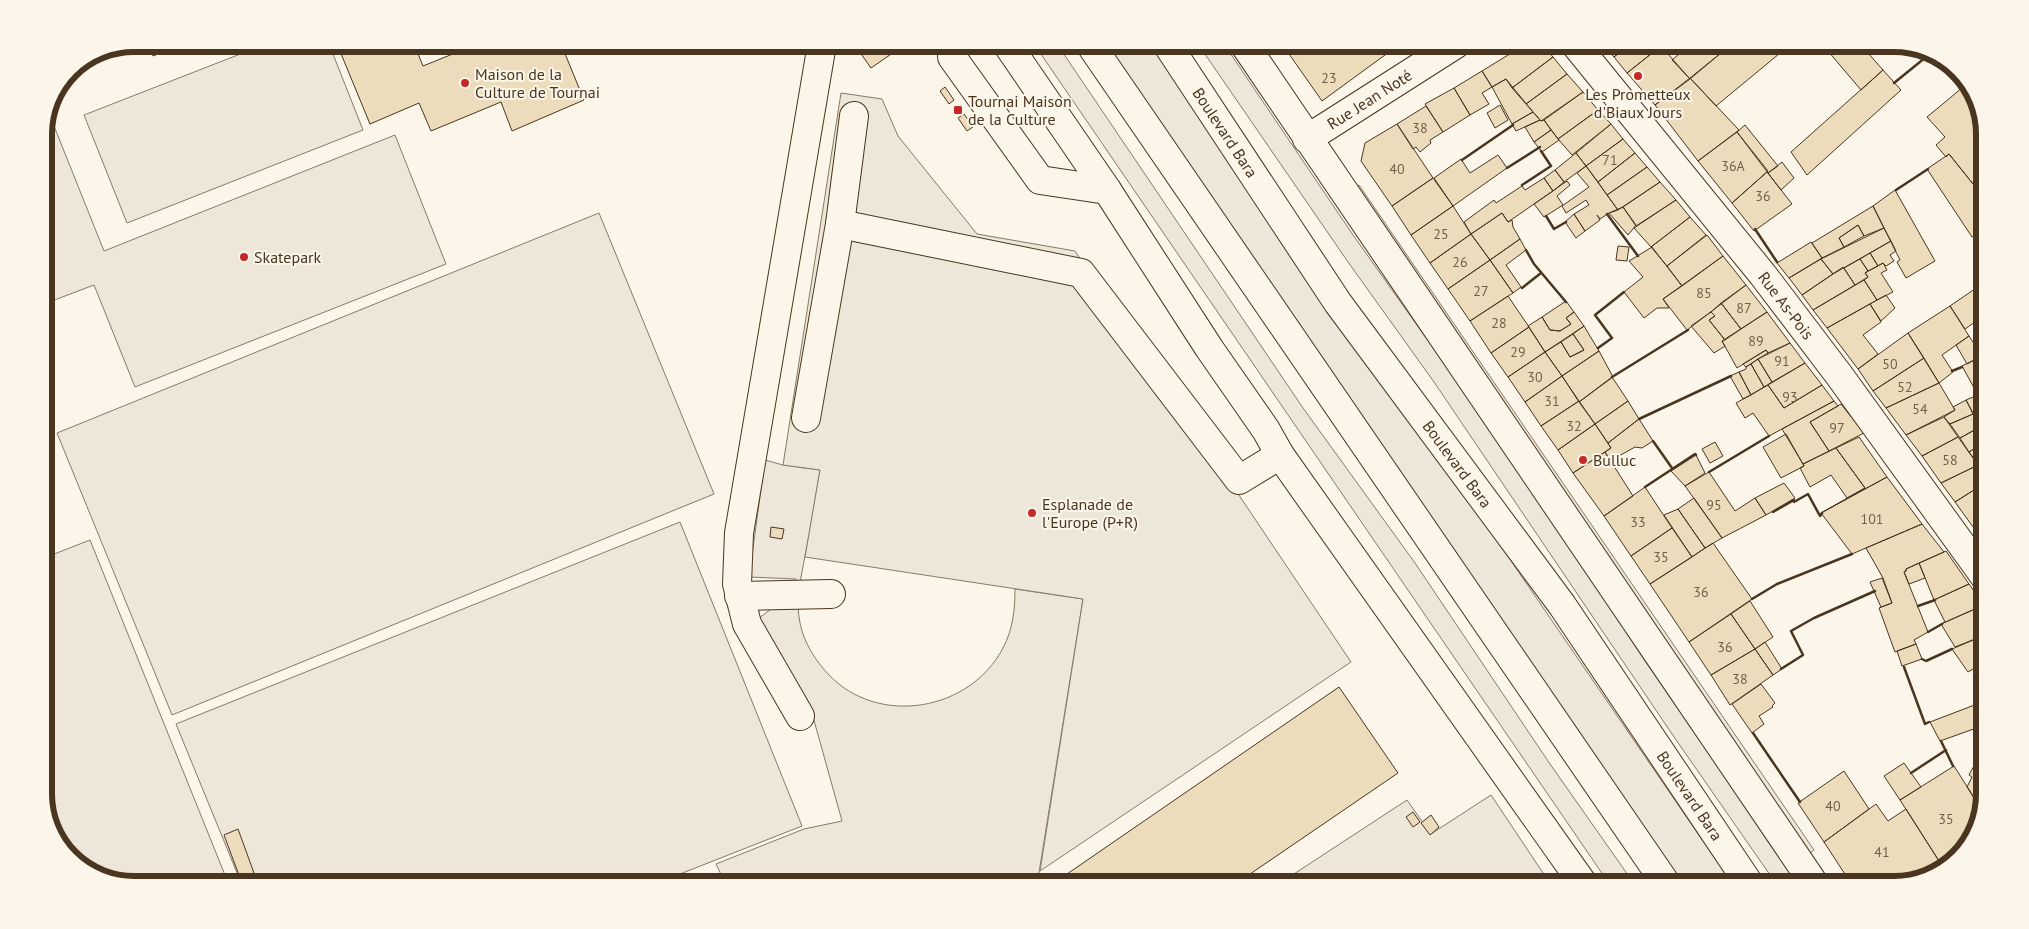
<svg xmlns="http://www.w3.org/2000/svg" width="2029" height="929" viewBox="0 0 2029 929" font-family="'PT Sans',sans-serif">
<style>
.green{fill:#ede6d9;stroke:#887966}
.parking{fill:#ede7d9;stroke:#887966}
.building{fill:#ecdcbc;stroke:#4a3520}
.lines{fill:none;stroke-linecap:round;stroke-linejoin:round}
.minor-casing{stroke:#4a3520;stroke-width:30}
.major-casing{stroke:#4a3520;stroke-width:30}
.minor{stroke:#fbf6e9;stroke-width:28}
.major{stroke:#fbf6e9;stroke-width:28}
.wall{stroke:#4a3520;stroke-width:2.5}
.poi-dot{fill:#c62828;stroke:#fbf6e9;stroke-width:2}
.labels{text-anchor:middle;stroke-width:4;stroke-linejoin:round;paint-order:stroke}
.number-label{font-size:14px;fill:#725f47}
.poi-label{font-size:16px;fill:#4a3520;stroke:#fbf6e9;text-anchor:start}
.street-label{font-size:16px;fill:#4a3520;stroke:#fbf6e9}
.rim{fill:none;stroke:#4a3520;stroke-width:6}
</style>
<rect width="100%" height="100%" fill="#fbf6e9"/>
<path class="green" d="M1034,44h23l246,364 112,155 135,201 85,121h-25z
M50,116l54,135 291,-116 51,129 -311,123 -41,-102 -50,19v-175z
M599,213l115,281 -542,221 -115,-282z
M765,460l18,5 37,5c-5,28 -9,57 -15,86 -4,23 -10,43 -5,67 4,20 15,37 29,52 50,52 141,36 174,-27 10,-19 12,-39 12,-59l68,10 -46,286h-311l-10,-21 88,-35 38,-8 -32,-115 -25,-28 -27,-59 31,-24 7,-16 -47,-2z
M680,522l122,304 -150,59h-410l-66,-161z
M90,540l139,345h-94l-35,-7 -41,-33 -15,-45v-242z
M1491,795l60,90h-274l130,-85 24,34z"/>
<path class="parking" d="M266,44h63l34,86 -236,93 -43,-108z
M1102,44h55l576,841h-54z
M1198,44h26l129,191 154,217 138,209 154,224h-22l-105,-151 -238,-352 -86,-120z
M841,93l41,6 16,37 79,98 98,17 276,411 -311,209 43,-272 -278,-42 15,-87 -37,-5z
M1359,185l455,665 -9,7 -455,-665z"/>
<path class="building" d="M147,44h35l-29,12z
M337,44h77l9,22 47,-19 -1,-3h92l23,56 -72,31 -11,-29 -70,29 -12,-28 -49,21z
M854,44h43l3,4 -29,20z
M1282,44h95l8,11 -63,46z
M1377,44h25l-17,11z
M1526,44h16l11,13 -41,31 -6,-9 -14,8 -10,-16z
M1602,44h28l-16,13z
M1630,44h29l2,2 -34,27 -13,-16z
M1691,44h22l8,9 -31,26 -18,-19z
M1732,44h59l-75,62 -26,-28z
M1822,44h38l23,26 -22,20z
M1661,46l29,33 -35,26 -28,-32z
M1553,57l14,17 -41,30 -14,-16z
M1883,70l18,20 -94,85 -16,-23z
M1482,71l10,16 -10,6 7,11 -19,11 -16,-27z
M1567,74l16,18 -42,29 -15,-17z
M1690,78l49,52 -41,31 -43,-56z
M1506,79l27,33 -21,12 -20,-37z
M1968,83l13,33 -7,5 11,14v57l-3,3 -33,-41 -3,3 -10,-12 9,-8 -18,-20z
M945,87l9,13 -5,4 -9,-13z
M1454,88l16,27 -27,17 -18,-28z
M1583,92l15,18 -40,29 -14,-19z
M1500,105l8,15 -13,8 -8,-15z
M1426,106l17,26 -13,8 1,3 -11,9 -4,-5 -3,2 -16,-25z
M1598,110l13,14 -39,31 -14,-16z
M1533,112l7,8 -24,11 -4,-7z
M964,114l9,13 -6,4 -9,-13z
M1540,120l1,1 3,-1 7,10 -17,12 -9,-15z
M1397,124l36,54 -41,28 -31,-45 4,-18z
M1611,124l12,15 -37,27 -10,-13z
M1745,125l33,41 -10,7 -31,-41z
M1551,130l8,10 -17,12 -8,-10z
M1737,132l31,39 -36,32 -34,-42z
M1623,139l12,14 -37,29 -12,-16z
M1576,153l10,13 -22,16 -9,-12z
M1635,153l12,14 -40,28 -9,-13z
M1949,154l36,45v29l-13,9 -45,-68z
M1498,155l9,13 -54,38 -19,-28 27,-19 9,14z
M1782,162l12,16 -13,12 -13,-17z
M1586,166l32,44 -9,3 -9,6 -3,-4 3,5 -15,11 -11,-17 15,-9 -3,-5 -20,13 -4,-7 27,-19 -12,-14z
M1647,167l13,15 -42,28 -11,-15z
M1555,170l9,12 -11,9 -9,-13z
M1767,172l25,32 -38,27 -22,-28z
M1433,178l20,28 -42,29 -19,-29z
M1544,178l9,13 -45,31 -6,-9 -31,21 -7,-12 30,-22 2,3 26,-17 3,4z
M1567,181l3,4 -13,11 6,9 -19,12 -10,-13z
M1660,182l16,18 -40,26 -13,-19z
M1895,190l40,71 -29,17 -9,-16 3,-2 -27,-54z
M1676,200l14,17 -39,30 -17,-19z
M1453,206l18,28 -41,29 -19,-28z
M1873,206l11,22 -20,8 -6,-11 -19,13 5,9 -22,11 -10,-15z
M1623,207l13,18 -8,10 -19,-22z
M1502,213l6,9 4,-2 1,7 7,12 -30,21 -19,-26z
M1574,214l11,17 -9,7 -11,-16z
M1690,217l16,18 -39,31 -16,-19z
M1858,225l6,11 -20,11 -5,-9z
M1884,228l7,13 -58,33 -12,-15z
M1471,234l19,26 -42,29 -18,-26z
M1707,235l16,21 -41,30 -15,-20z
M1520,239l6,11 -20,15 15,22 -8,6 -23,-33z
M1891,241l5,10 -6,4 4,6 -8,5 -3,-3 -5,3 -8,-13z
M1811,242l11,16 -33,20 -12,-15z
M1618,246l11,1 -2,14 -11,-1z
M1652,247l30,39 -19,13 6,9h-12l-13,10 -20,-26 19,-15 -14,-16z
M1870,253l8,13 -10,5 -8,-12z
M1723,256l23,29 -59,45 -24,-31z
M1821,259l12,15 -31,21 -13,-17z
M1860,259l8,12 -3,2 3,4 -13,8 -11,-17z
M1490,260l23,33 -43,28 -22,-32z
M1883,263l4,7 -6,3 12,19 -16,8 -13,-20 4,-3 -3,-4z
M1843,267l12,18 -42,25 -11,-15z
M1864,280l13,20 -50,28 -14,-18z
M1985,282v33l-20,14 -15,-23z
M1746,285l21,27 -26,17 -20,-26z
M1886,295l9,13 -14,13 -11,-17z
M1508,296l21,31 -38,26 -21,-32z
M1566,301l8,11 -8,6 5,6 -11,7 -10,-1 -8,-13z
M1721,303l20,26 -16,11 -16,-20 6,-4 -4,-4z
M1870,304l11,18 -18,13 15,19 -20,15 -31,-41z
M1950,306l19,30 -27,19 11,17 -14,11 -31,-50z
M1574,312l10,14 -39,26 -17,-26 14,-9 8,13 10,1 11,-7 -5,-6z
M1711,312l4,4 -6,4 16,20 -3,1 3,5 -11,7 -23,-27z
M1767,312l23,31 -22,10 -2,-3 -29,18 -15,-27z
M1584,326l15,25 -37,25 -17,-24 16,-10 9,15 14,-7 -11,-16z
M1529,327l16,25 -37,25 -17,-24z
M1908,333l16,25 -51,33 -15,-22z
M1573,334l11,16 -14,7 -9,-15z
M1969,336l13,20 -15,8 -11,-19z
M1790,343l15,20 -33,19 -14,-23z
M1766,350l2,3 -10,6 -12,8 -3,-3z
M1599,351l14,26 -34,25 -17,-26z
M1545,352l17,24 -37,26 -17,-25z
M1982,356l3,6v30l-7,3 -16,-29z
M1924,358l15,25 -53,25 -13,-17z
M1758,359l14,23 -8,5 -13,-23z
M1805,363l17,22 -38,23 -16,-23z
M1751,364l13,23 -13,8 -12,-23 7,-3v-2z
M1739,372l12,23 -8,4 -13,-23z
M1562,376l17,25 -38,25 -16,-24z
M1612,377l16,24 -33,23 -16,-22z
M1939,383l16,27 -49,25 -20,-27z
M1768,385l16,23 38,-23 12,16 -65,35 -16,-23 -8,5 -9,-15z
M1985,392v43l-19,-35z
M1966,400l7,14 -23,10 -6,-7 11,-7 -2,-3z
M1579,401l16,23 -37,26 -17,-24z
M1628,401l11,18 -31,24 -13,-19z
M1834,401l4,5 -28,16 19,29 -26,13 -21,-35z
M1841,404l23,29 -35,18 -19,-29z
M1973,414l7,13 -20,11 -10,-14z
M1944,417l14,20 -36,19 -16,-21z
M1639,419l14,22 -11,7 -7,-1 -25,14 -5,-9 6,-4 -3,-5z
M1595,424l16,24 -38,25 -15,-23z
M1980,427l5,8v7l-16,10 -9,-14z
M1786,434l18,32 -23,12 -18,-31z
M1859,437l28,40 -66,36 44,-25 -29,-40z
M1958,437l20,28 -37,18 -19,-27z
M1715,442l8,14 -13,7 -8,-14z
M1985,442v20l-6,3 -10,-13z
M1836,448l29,40 -18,10 -16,-23 -21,12 -10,-19 4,-2 -1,-2z
M1605,452l28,44 -29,20 -31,-43z
M1696,455l9,18 -20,13 -14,-15z
M1978,465l7,9v9l-30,19 -14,-19z
M1709,472l26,39 20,-13 11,17 -44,23 -37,-52z
M1887,477l35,47 -70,30 -31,-41z
M1784,483l11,15 -29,17 -11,-17z
M1985,483v42l-9,6 -21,-29z
M1645,487l27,41 -41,28 -27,-40z
M1694,498l28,40 -17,10 -27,-39z
M1678,509l27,39 -13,9 -28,-42z
M1922,524l22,28 -38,17v2l-2,1 24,60 -14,8 2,4 -21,8 -16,-44 13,-5 -9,-25 -17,-30z
M1985,525v18l-9,-12z
M771,527l13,2 -2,10 -12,-2z
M1672,528l20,29 -42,27 -19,-28z
M1713,543l39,56 -63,43 -39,-58z
M1946,551l23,33 -35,16 -15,-37z
M1919,563l6,15 -16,6 -5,-12 2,-1v-2z
M1882,578l10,25 -11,4 -11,-25z
M1969,584l15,21 -43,19 4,-2 -11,-22z
M1750,601l23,36 -18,12 -24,-35z
M1984,605l1,30 -30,12 -14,-23z
M1731,614l24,35 -44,26 -22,-33z
M1985,635v27l-17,10 -16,-23z
M1765,642l17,27 -9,6 -18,-26z
M1916,644l6,15 -20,7 -5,-15z
M1755,649l18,26 -43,30 -19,-30z
M1761,684l14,19 -3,3 1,1 -14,9 5,8 -12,9 -20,-29z
M1339,687l59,86 -164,112h-183z
M1985,701v24l-45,16 -10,-19z
M1976,762l9,6v7l-11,23 -7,-11 5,-10 -3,-2z
M1904,763l17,24 -21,13 -16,-24z
M1954,766l28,44 -4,19 -39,32 -39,-61z
M1844,771l25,38 -45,33 -26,-39z
M1981,784l4,4 -3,22 -8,-12z
M1876,804l12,17 18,-12 33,52 -15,15 -30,9h-42l-28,-43z
M1413,812l7,10 -7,5 -7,-10z
M1431,815l8,12 -9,8 -9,-12z
M238,829l16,44 -14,5 -16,-43z"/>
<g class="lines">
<defs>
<g id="minor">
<path d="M953,44l-1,13 88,123 67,10"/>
<path d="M1007,44l100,146 102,158 57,82 14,25 304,430"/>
<path d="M1244,44l571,841"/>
<path id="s1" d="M1575,44l188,231 76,100 146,202"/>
<path id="s2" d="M1307,139l149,-95"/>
<path d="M840,224l241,49 158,207 41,-25"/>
<path d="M806,418l34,-194 14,-108"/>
<path d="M739,596l92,-2"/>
<path d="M800,716l-53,-92 -10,-40 2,-51 83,-489"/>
</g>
<g id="major">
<path d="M1090,44l577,841"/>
<path id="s3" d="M1167,44l171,259 224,302 188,280"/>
</g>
</defs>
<use href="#minor" class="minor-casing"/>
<use href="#major" class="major-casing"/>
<use href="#minor" class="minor"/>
<use href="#major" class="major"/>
<path class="wall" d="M1894,83l37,-30
M1462,160l51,-35
M1507,168l33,-21
M1522,185l29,-19 -10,-15
M1896,190l32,-21
M1607,214l31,42
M1546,216l8,13 12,-7
M1755,229l22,33
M1526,250l8,14 32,38
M1522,288l19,-15
M1598,348l14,-10 -17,-23 29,-23
M1952,371l10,-4
M1612,377l76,-47
M1639,419l92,-43
M1653,441l19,27
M1709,472l60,-36
M1645,487l50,-33 1,1
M1794,502l14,-8 12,22 2,-3
M1773,512l21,-12
M1752,599l25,-15 75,-30
M1918,606l17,-6
M1928,632l14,-8
M1922,659l4,2 26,-12
M1904,667l21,57 4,-2
M1781,669l22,-14 -12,-24 23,-13 61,-27
M1985,689v7
M1753,733l47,69
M1941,741l12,25
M1911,773l35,-23"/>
</g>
<g class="poi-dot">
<circle cx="1638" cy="76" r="5"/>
<circle cx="465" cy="83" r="5"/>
<rect x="953" y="105" width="10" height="10" rx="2.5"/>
<circle cx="244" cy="257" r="5"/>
<circle cx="1583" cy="460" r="5"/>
<circle cx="1032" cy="513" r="5"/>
</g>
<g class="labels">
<g class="number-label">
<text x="1329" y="83">23</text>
<text x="1420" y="133">38</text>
<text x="1610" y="165">71</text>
<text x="1733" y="171">36A</text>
<text x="1397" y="174">40</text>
<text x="1763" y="201">36</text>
<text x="1441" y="239">25</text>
<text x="1460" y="267">26</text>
<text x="1481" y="296">27</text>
<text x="1704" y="298">85</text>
<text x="1744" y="313">87</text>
<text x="1499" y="328">28</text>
<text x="1756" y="346">89</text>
<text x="1518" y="357">29</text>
<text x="1782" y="366">91</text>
<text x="1890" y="369">50</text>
<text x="1535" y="382">30</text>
<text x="1905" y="392">52</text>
<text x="1790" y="402">93</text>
<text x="1552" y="406">31</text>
<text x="1920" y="414">54</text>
<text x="1574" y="431">32</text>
<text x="1837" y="433">97</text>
<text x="1950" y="465">58</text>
<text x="1714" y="510">95</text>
<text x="1872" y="524">101</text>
<text x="1638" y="527">33</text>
<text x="1661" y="562">35</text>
<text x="1701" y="597">36</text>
<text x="1725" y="652">36</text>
<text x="1740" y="684">38</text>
<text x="1833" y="811">40</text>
<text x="1946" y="824">35</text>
<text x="1882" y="857">41</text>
</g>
<g class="poi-label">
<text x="475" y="80">Maison de la<tspan x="475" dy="18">Culture de Tournai</tspan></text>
<text x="1638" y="100" text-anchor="middle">Les Prometteux<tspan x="1638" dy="18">d'Biaux Jours</tspan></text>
<text x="968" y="107">Tournai Maison<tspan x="968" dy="18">de la Culture</tspan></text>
<text x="254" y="263">Skatepark</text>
<text x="1593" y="466">Bulluc</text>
<text x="1042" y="510">Esplanade de<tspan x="1042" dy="18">l'Europe (P+R)</tspan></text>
</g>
<g class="street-label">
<text dy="6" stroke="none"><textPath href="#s2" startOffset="74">Rue Jean Noté</textPath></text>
<text dy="6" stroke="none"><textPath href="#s3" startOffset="106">Boulevard Bara</textPath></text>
<text dy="6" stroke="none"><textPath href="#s1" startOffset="336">Rue As-Pois</textPath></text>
<text dy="6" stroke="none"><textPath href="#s3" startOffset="511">Boulevard Bara</textPath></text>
<text dy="6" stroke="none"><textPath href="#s3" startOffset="916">Boulevard Bara</textPath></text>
</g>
</g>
<path d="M0 0H2029V929H0ZM134 52H1894A82 82 0 0 1 1976 134V794A82 82 0 0 1 1894 876H134A82 82 0 0 1 52 794V134A82 82 0 0 1 134 52Z" fill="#fbf6e9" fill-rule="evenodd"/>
<path class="rim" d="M134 52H1894A82 82 0 0 1 1976 134V794A82 82 0 0 1 1894 876H134A82 82 0 0 1 52 794V134A82 82 0 0 1 134 52Z"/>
</svg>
